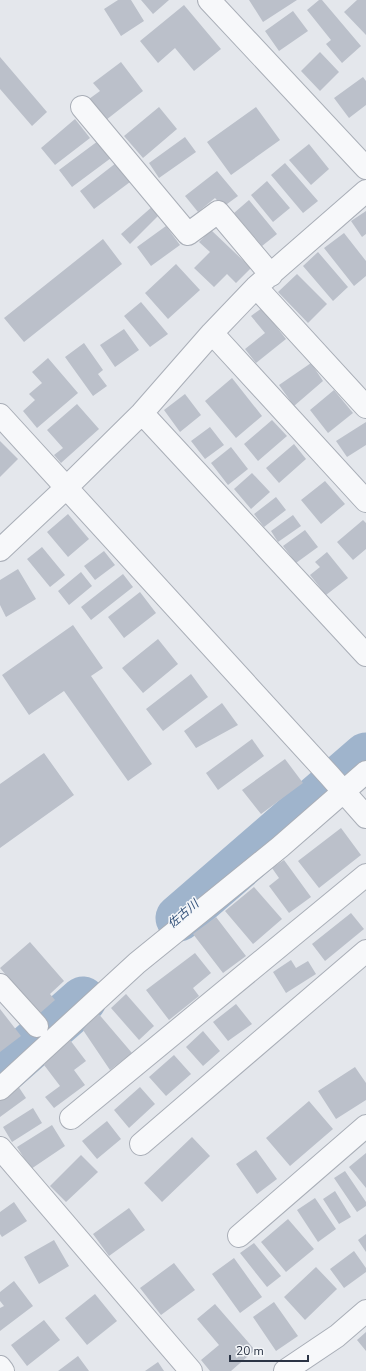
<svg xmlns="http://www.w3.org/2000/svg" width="366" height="1371" viewBox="0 0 366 1371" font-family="'Nunito Sans','Noto Sans JP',sans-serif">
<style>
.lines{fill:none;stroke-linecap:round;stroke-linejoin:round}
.river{stroke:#9fb4cc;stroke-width:47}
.building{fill:#bbc0ca}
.street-casing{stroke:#a9aeb7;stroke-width:24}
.street{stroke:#f7f8fa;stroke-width:22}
.labels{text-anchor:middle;stroke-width:3;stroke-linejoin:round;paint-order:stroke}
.water-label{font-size:12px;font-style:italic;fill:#34527a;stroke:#f4f6f9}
</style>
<rect width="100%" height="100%" fill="#e4e7ec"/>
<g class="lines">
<path class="river" d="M179,918l187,-162
M0,1073l83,-73"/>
</g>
<path class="building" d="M118,0h13l13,21 -23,15 -17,-27z
M141,0h28l-16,14z
M249,0h48l-34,22z
M319,0h3l39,46 -19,17 -16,-19 5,-4 -24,-30z
M357,0h9v35l-22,-23z
M184,5l37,44 -27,22 -19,-23 -17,15 -18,-22z
M293,11l15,20 -29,20 -14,-20z
M320,52l19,20 -19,19 -19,-20z
M0,57l47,55 -15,14 -32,-37z
M121,62l22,29 -37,29 -17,-21 11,-8 -7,-8z
M363,77l3,4v24l-17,13 -15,-20z
M159,107l18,22 -34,29 -19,-22z
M256,107l24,33 -49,35 -24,-33z
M75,119l15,19 -35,27 -14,-17z
M185,137l11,15 -37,26 -10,-15z
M98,141l13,17 -39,29 -13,-17z
M309,144l20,25 -18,16 -22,-25z
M116,163l14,19 -36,27 -14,-18z
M285,163l33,38 -15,12 -32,-38z
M217,171l21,25 -15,11 -8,-9 -17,14 -13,-16z
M267,181l23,27 -17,14 -22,-27z
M249,200l28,34 -15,12 -28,-33z
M153,206l7,8 -30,30 -9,-10z
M366,211v23l-4,3 -11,-16z
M166,226l14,19 -29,21 -14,-19z
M211,230l40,38 -15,15 -9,-9 -13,13 -20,-19 16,-16 -11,-10z
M344,233l22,28v15l-12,10 -30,-38z
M103,239l19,25 -98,78 -20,-24z
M318,252l30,35 -15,14 -30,-35z
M176,264l24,26 -32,29 -23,-26z
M297,274l30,30 -19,19 -30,-31z
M141,302l27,32 -18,13 -26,-31z
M262,308l24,31 -30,24 -11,-14 20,-16 -14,-17z
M124,329l15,21 -24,17 -15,-22z
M84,343l19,27 -5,4 9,12 -14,10 -28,-39z
M48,358l30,35 -41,35 -14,-17 12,-11 -6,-6 13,-11 -10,-11z
M311,363l12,18 -29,25 -15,-21z
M232,378l30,38 -26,22 -31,-37z
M334,390l19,23 -25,20 -18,-23z
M185,394l16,21 -21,17 -16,-22z
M77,404l22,25 -38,34 -7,-8 9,-7 -16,-18z
M272,420l15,16 -29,25 -14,-17z
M366,422v23l-19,12 -11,-16z
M210,427l14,18 -19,14 -14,-18z
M0,441l18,18 -18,18z
M294,444l12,15 -27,24 -13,-15z
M231,447l17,22 -20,16 -17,-22z
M252,473l18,19 -19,17 -17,-20z
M325,481l20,23 -24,20 -20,-24z
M276,497l10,13 -22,17 -10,-13z
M68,514l21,25 -21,18 -21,-25z
M293,515l8,11 -23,16 -7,-11z
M363,520l3,3v26l-13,11 -16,-18z
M305,530l13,17 -22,16 -13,-17z
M42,547l23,28 -15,12 -23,-28z
M104,551l11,14 -20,15 -11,-14z
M327,552l21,26 -22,17 -16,-20 10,-8 -5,-5z
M18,569l18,30 -30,18 -6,-12v-25z
M81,572l11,14 -23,19 -11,-14z
M123,574l10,13 -42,33 -10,-13z
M140,592l16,21 -32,25 -16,-21z
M73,625l30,43 -12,8 61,88 -24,17 -64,-90 -35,24 -27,-40z
M158,639l20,25 -35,29 -21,-25z
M191,674l17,23 -45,34 -17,-22z
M222,703l16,22 -42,23 -12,-17z
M252,739l12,17 -46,34 -12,-17z
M44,753l30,42 -74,53v-64z
M285,759l18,24 -42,31 -19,-24z
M341,828l20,27 -42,33 -21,-27z
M284,860l27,37 -22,16 -20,-27 10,-8 -7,-10z
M254,887l28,32 -29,25 -28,-33z
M351,913l13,16 -39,32 -13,-17z
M216,917l30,39 -23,17 -30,-39z
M30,942l34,39 -14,13 5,6 -16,14 -39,-46z
M195,953l16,20 -18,15 6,8 -30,24 -23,-30z
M291,960l5,8 12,-7 8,13 -30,19 -13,-21z
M126,994l28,32 -15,14 -28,-32z
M236,1004l16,20 -24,17 -15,-19z
M0,1009l21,27 -21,16z
M97,1012l35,41 -22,17 -27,-40z
M203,1031l17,20 -17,15 -17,-19z
M70,1040l16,21 -12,9 11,15 -31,23 -9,-11 15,-11 -19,-25z
M174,1055l17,19 -25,22 -17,-19z
M355,1067l11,16v17l-30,19 -18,-28z
M18,1086l8,12 -26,19v-18z
M140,1087l15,17 -26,24 -15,-18z
M309,1101l24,28 -43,37 -24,-28z
M33,1108l9,15 -30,19 -9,-15z
M107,1121l14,18 -24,20 -15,-18z
M52,1125l13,21 -34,23 -14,-22z
M192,1137l18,19 -48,46 -18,-19z
M256,1150l21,29 -20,15 -21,-30z
M366,1153v35l-17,-21z
M81,1155l17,17 -32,30 -16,-16z
M345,1171l21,31v4l-9,6 -23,-34z
M335,1191l16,26 -12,7 -16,-25z
M315,1198l21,31 -18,13 -21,-32z
M14,1202l13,19 -25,16 -2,-3v-22z
M129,1208l16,22 -36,26 -16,-22z
M288,1219l26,30 -28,23 -25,-30z
M366,1234v18l-8,-12z
M54,1240l15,26 -30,18 -15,-27z
M254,1243l27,33 -14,11 -27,-34z
M354,1251l12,17v4l-22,16 -14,-19z
M234,1258l28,39 -22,16 -28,-39z
M174,1263l21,27 -34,25 -21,-27z
M316,1267l21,22 -32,31 -21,-23z
M14,1281l19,25 -33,25v-23l4,-2 -4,-5v-9z
M95,1294l22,27 -30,24 -22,-27z
M274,1302l24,34 -22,15 -23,-34z
M215,1304l40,46 -24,21h-21l-9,-11 18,-15 -22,-26z
M44,1320l16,20 -33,26 -16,-21z
M366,1332v19l-9,-11z
M78,1356l11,15h-31z
M158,1362l6,9h-19z"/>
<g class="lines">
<defs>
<path id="street" d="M209,0l157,168
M82,107l106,127 30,-22 53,63
M256,287l110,120
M212,333l154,168
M142,413l224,242
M0,415l329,360 37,42
M0,550l67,-63 75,-74 70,-80 44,-46 110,-96
M0,985l37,41
M0,1089l137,-126 143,-116 86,-75
M71,1118l295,-243
M141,1144l225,-193
M0,1148l191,223
M239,1236l127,-110
M0,1367l3,4
M285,1371l52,-35 29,-25"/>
</defs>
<use href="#street" class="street-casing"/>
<use href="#street" class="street"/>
</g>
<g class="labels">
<g class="water-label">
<text transform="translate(183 914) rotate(-41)" y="4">佐古川</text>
</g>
</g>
<path d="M230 1355v6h78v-6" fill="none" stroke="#2b3445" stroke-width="2"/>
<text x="236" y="1355" font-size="12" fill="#2b3445" stroke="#f4f6f9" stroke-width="3" paint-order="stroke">20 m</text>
</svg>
